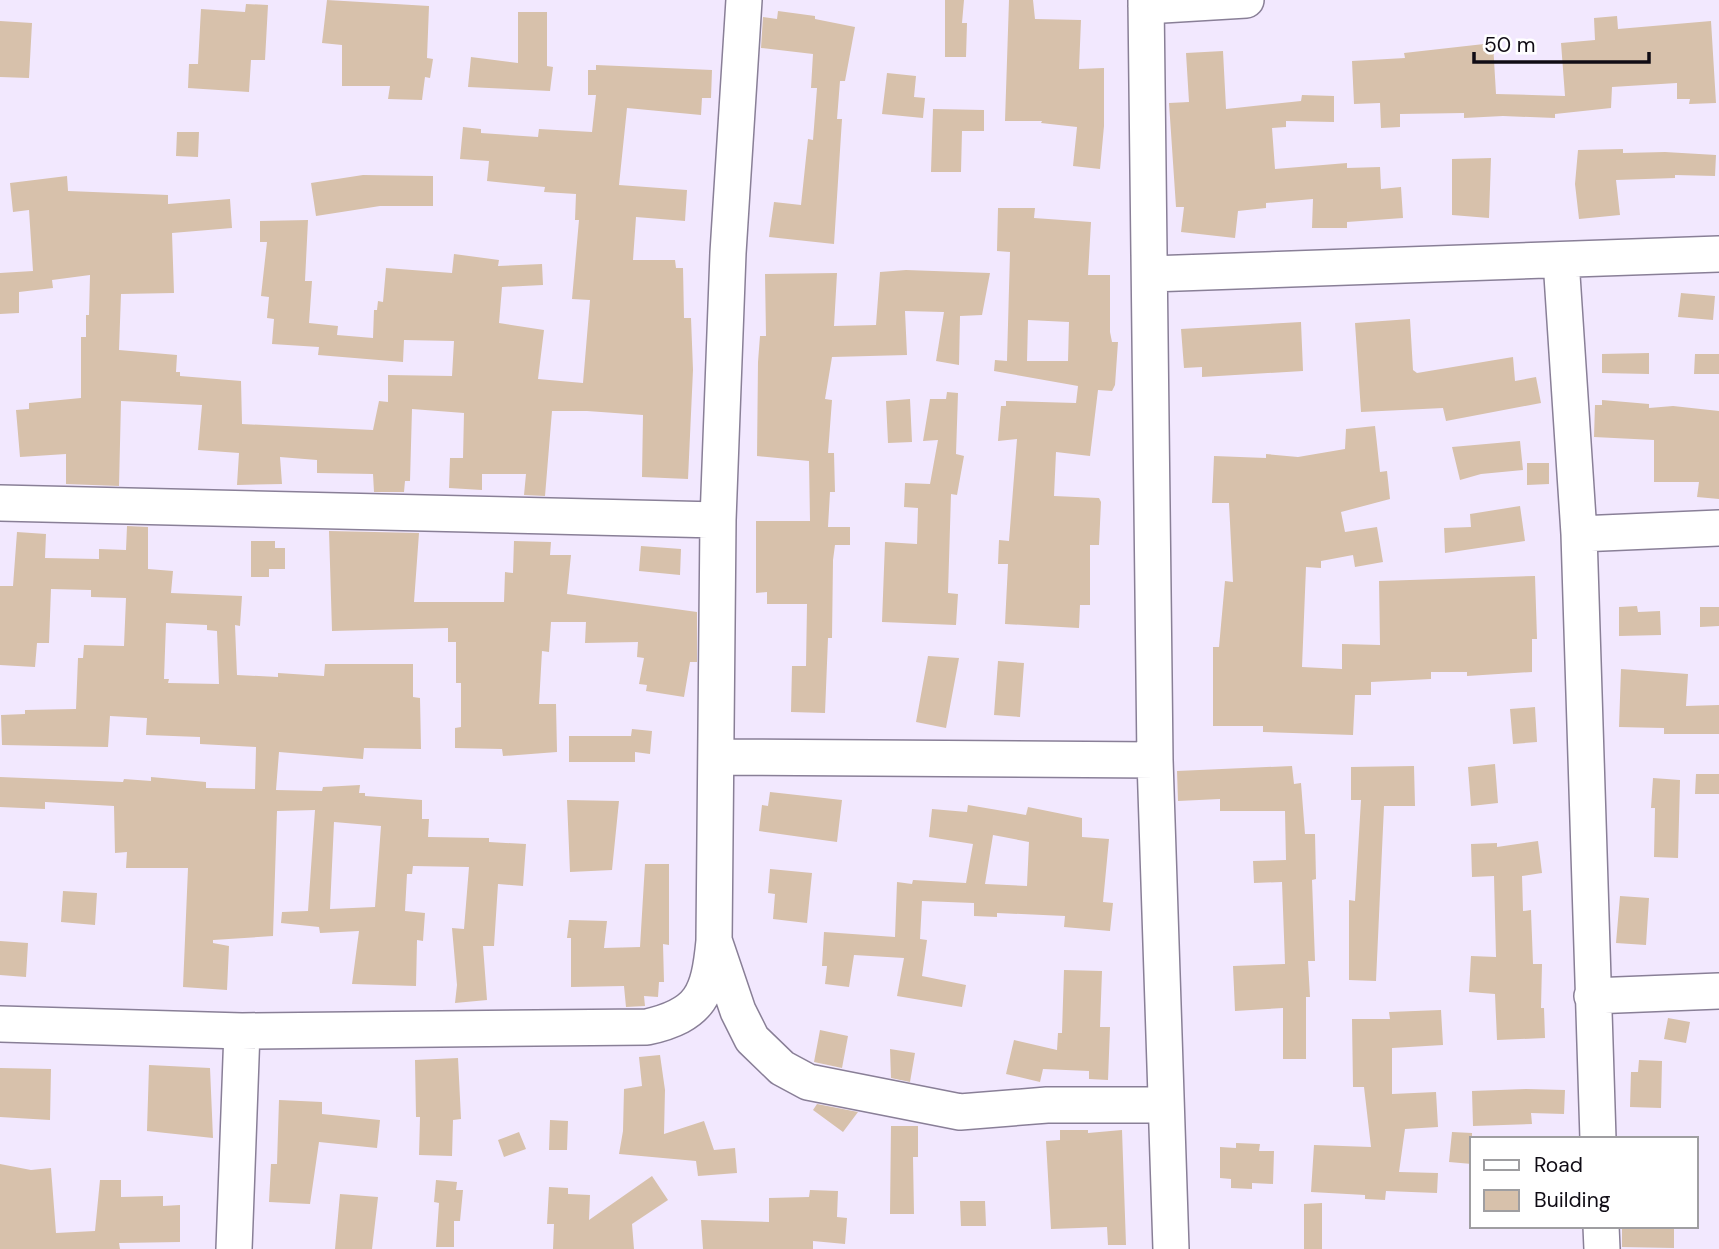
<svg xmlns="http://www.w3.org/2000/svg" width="1719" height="1249" viewBox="0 0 1719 1249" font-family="'DM Sans',sans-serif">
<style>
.building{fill:#d7c1ab;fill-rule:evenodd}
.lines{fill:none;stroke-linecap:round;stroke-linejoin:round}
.minor-casing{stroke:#897f97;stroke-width:38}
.minor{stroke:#fff;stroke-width:35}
</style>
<rect width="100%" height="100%" fill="#f2e8fe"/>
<path class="building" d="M327,0l102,6 -2,52 6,1 -3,19 -5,-1 -3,23 -34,-1 2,-13h-48v-41l-20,-2z
M945,0h19l-2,23h5l-1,34h-21z
M1009,0h24l2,19 46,1 -2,49 25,-1v58l-4,43 -27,-3 4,-39 -36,-4 1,-2h-37z
M246,4l22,1 -3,55h-14l-2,32 -61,-4 1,-24h9l3,-55 44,3z
M778,11l37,5v3l40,8 -10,54h-5l-3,38h5l-8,125 -65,-7 5,-35 27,3 7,-66 5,1 4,-52h-6l2,-34 -52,-6 2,-31 14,2z
M518,12h29v54l6,1 -3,24 -82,-4 3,-30 47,6z
M1617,16l1,13 93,-8 5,82 -27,1 1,-5h-13v-16l-65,4 -1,21 -56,6v4l-52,-2 -39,2v-5l-64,1v13l-19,1 -1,-25 -26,1 -2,-43 53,-3 -1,-5 89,-10 3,51 69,2 -4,-53 34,-3 -1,-22z
M0,21l32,2 -3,55 -29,-1z
M1223,51l3,58 75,-8 1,-6 32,1v26l-48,-1v6l-14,1 3,41 72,-6v5l33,-1 1,22 20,-2 2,31 -56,4v6h-35l1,-29 -47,4v5l-28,3 -3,27 -54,-6 3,-25h-8l-7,-104 20,-1 -3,-49z
M596,65l116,5 -1,28h-9l-1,17 -74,-7 -8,77 68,5 -2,31 -49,-4 -3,43h42l1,8h7l1,50h7l2,52 -5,109 -46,-2 1,-62 -56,-4h-35l-7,85 -21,-1 2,-21h-44v16l-33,-2 1,-30h13l1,-45 -52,-4 -2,72h-5l-1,11h-30l-1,-18 -56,-1v-13l-37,-3 2,27 -45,1 2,-32 -41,-3 4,-45 -81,-4 -2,85 -53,-2v-30l-46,3 -4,-47 13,-1v-6l52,-5v-61h5v-22h3l1,-40 -38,5 1,8 -34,4v21l-19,1v-41l33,-2 -4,-61 -16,2 -3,-29 57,-7 1,15 100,4v9l62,-5 2,29 -60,5 2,60 -53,1 -2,56 58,5 -1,17h4v4l61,5 1,43 131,6 6,-29 9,1v-27l64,1 2,-35 -50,-1 -1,22 -85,-7 1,-8 -47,-3 2,-25 -7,-1 2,-21 -8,-1 6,-54h-7v-21l48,-1 -3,61h7l-3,42 29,3 -1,9 36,3 1,-28h3l1,-9 5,1 3,-34 66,5 2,-19 45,6 -1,6 44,-2 1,21 -41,2 -3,36 45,7 -6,49 45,4 7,-83 -18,-1 7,-79h-4l1,-26 -32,-2 1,-5 -58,-6 2,-20 -29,-2 3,-32 18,2v4l57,4 1,-8 53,3 4,-37h-8v-25h8z
M887,73l29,3 -2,21 11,1 -2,20 -41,-4z
M933,109l51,1v21h-22l-1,41h-30z
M177,132h22l-1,25 -22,-1z
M1623,149v4l42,-1 51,3 -1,21 -40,-1v3l-59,2 4,35 -41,4 -4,-35 3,-34z
M1491,158l-2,60 -37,-3v-56z
M363,175l70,1v30h-53l-64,10 -5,-33z
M998,208h37l-1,10 57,4 -3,53h22v57l2,10h6l-3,43 -3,6 -14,-1 -8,66 -34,-4 -2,44 45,2 2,4 -2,43h-9v60h-10l-1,23 -74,-4 3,-60h-10l1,-24 10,1 8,-102 -19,2 3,-35h5v-5l70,2 2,-17 -84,-15 1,-11 12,1 3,-109 -13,-1zM1028,320l41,2 -1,39h-41z
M906,270l84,3 -8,42 -22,1 -1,49 -23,-4 8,-49 -39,-1 2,44 -75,2 -7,42 7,1 -4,53h6l1,39h-5l-2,35h22v18h-15l-2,15 -1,78h-4l-3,75 -34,-1 1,-46h14l1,-62h-40v-12l-11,1v-72h54l-1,-60 -52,-5 1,-94 2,-26h6l-1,-62 72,-1 -3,53 42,-1 4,-53z
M1681,293l34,3 -2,24 -35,-3z
M1410,319l3,51 4,3 96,-16 2,24 21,-4 5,26 -95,18 -3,-13 -82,4 -6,-89z
M1301,322l2,49 -101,6v-10l-18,1 -3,-39z
M1649,353v21l-47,-1v-19z
M1695,354h24v20h-25z
M947,392l11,1 -2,61 8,2 -7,39 -6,-1 -3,99 10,1 -2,31 -74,-3 3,-80 32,2 1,-36 -14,-1 1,-24 25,1 8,-44 -15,1 7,-42h16z
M910,399l2,43 -24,1 -2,-42z
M1602,400l47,4v4l24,-2 46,5v88l-22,-2 2,-15h-45v-42l-60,-3 1,-32h7z
M1375,426l5,46 7,-1 3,28 -49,13 4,20 32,-5 6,35 -28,5 -2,-12 -32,6v7l-15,-1 -4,100 40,2v-25l38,1 -1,-64 156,-5 2,63h-5v33l-65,4v-4h-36v7l-60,3v13h-16l-2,40 -90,-3v-6h-50v-79h6l6,-66 8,1 -4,-79h-17l2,-47 52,2v-4l32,3 47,-8 1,-20z
M1520,441l3,29 -42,4 -21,6 -8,-33z
M1527,463h22v21l-22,1z
M1520,506l5,35 -80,12 -1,-25 27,-1 -1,-13z
M127,526l21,1v42l25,2 -2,22 71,3 -2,30 -5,-1 2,50 41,2v-4l46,3 1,-12h88v33l7,1 1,51 -57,-1 -1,11 -84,-7 -3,38 46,1 1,-4 37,-2 -1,8h6v3l57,4v19h7l-1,18 61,1v4l37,2 -3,42 -25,-2 -4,62h-11l4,54 -32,3 2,-18 -5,-57 12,1 5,-62 -56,-1 -1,8h-5l-2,37 20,2 -2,28 -6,-1 -1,46 -64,-2 7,-53 -39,2 -1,-6 -38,-4 1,-11 26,-1 7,-101 -38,1 -4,125 -60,4v3l16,3 -2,44 -44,-3 5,-119h-62l1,-16 -12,1 -1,-47 -69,-4v7l-45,-2v-30l123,5 1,-3 27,2v-4l55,5v6l49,1 1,-42 -56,-3v-7l-54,-2 1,-17 -37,-2 -2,31 -106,-2 -1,-30 24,-1v-4l51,-1 2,-51h5l1,-13 40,1 2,-48 -35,-1v-7l-40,-1 -2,54h-12l-2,24 -35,-2v-79h13l4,-54 29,2 -1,24 54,1v-10l27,1zM166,623l41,2v5l10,1 2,53 -51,-1 1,-4h-5zM334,822l47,4 -6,81 -45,2z
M329,531l90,2 -5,69h90l1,-30 8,1 1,-32 37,1 -1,13h21l-4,39 130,18v50h-7l-6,35 -38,-6 1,-6 -8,-1 5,-26 -7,-1 1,-15 -53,1 1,-21h-35l-2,30 -7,-1 -3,53h17l1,48 -54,4 -1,-7 -47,-1v-20l6,-1v-44h-5v-41h-8v-14l-116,3z
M251,541h24v7h10v21h-16v8h-18z
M641,546l40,3 -1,26 -41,-4z
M1637,606l1,6 22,-1 1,24 -42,1v-29z
M1700,607h19v19l-19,1z
M928,656l31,2 -13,70 -30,-6z
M998,661l26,2 -4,54 -26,-2z
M1621,669l67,5 -2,32 33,-1v29h-55v-6l-45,-1z
M1535,707l2,35 -24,2 -3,-35z
M632,729l20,2 -2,23 -15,-2v10h-66v-26h62z
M1495,764l3,39 -27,3 -3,-39z
M1292,766l2,18 7,-1 4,51h10l1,45 -4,1 3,81h-7l2,36h-4v62h-23v-51l-48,3 -2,-45 52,-2 -3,-82 -28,1 -1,-22 33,-1 -1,-49h-65v-12l-42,2 -1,-30z
M1414,766l1,40h-31l-8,175 -27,-1v-80l6,1 6,-101h-10v-33z
M1696,774h23v20h-24z
M1653,778l27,2 -2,78 -24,-1 1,-49h-4z
M770,792l72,8 -5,42 -78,-11 3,-26 6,1z
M567,800l52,1 -7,69 -42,2z
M968,805l58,10 2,-8 54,11v19l27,2 -6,63 10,1 -3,28 -46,-4 1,-11 -68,-3v4l-23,-1v-13l-52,-2 -2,38 7,1 -5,36 44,9 -4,22 -65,-11 7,-38 -50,-3 -5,32 -24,-3 2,-18h-5l2,-34 71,5 2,-55 15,2 1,-4 53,3 7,-39 -44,-7 3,-28 35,3zM993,835l36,7 -2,44 -42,-2z
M1538,841l4,32 -20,3 1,35 8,-1 2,54h9l-1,44h3l1,30 -48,2 -2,-46 -26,-2 2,-36 25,1 -2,-81 -22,1 -1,-33 26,-1v4z
M645,864h24v81l-6,-1 1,38h-5l-1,15 -14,-1 1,10 -19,1 -2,-21 -53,1v-49h-4l2,-18 38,1 -3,27 36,-1z
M770,869l42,4 -5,50 -34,-4 2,-25 -7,-1z
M63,891l34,2 -2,32 -34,-3z
M1620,896l29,2 -3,47 -30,-2z
M0,941l28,2 -2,34 -26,-2z
M1064,970l38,1 -2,56h10l-2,53 -19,-1v-8l-46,-2 -3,13 -34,-8 8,-34 43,10 1,-17h4z
M1441,1010l2,35 -51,3v46l44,-2 2,35 -33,2 -6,43 39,1 -1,20 -51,-2 -1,9 -20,-1v-4l-54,-3 3,-47 57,2 -7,-60h-11l-1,-68h38l-1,-7z
M1668,1018l22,4 -4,21 -22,-4z
M820,1030l28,6 -6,32 -28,-6z
M890,1049l25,4 -5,29 -19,-4z
M660,1055l5,35 -1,44 40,-13 10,29 21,-2 2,25 -39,3 -2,-15 -77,-7 4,-23 1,-42 18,-3 -3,-29z
M458,1058l3,61 -8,1 -1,36 -33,-1 1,-38h-4l-1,-57z
M1639,1060l23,1 -1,47 -31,-1 1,-35h7z
M149,1065l61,3 3,70 -66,-7z
M0,1068l51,1 -1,51 -50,-3z
M1526,1089l39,1 -1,24 -33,-1 1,11 -59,2 -1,-35z
M279,1100l43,2v12l58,6 -3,28 -58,-6 -9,62 -41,-2 2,-38h6z
M817,1104l41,8 -15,20 -30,-22z
M550,1120l18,1 -1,29h-18z
M891,1126h27v31h-5l1,57h-24z
M1060,1130h28v3l34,-3 4,115h-18l-1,-18 -56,2 -5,-88 14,-1z
M519,1132l7,17 -22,8 -6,-17z
M1452,1132l20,1v31l-23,-2z
M1236,1143l24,1 -1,7h15l-1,33 -21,-1v6l-21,-1v-9l-11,-1v-31l16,1z
M0,1164l31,6 20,-2 5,65 39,-2 5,-51h21v17l42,-1v10l17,-1v37l-61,1 1,6h-120z
M652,1176l16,24 -36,24 2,25h-81l1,-25h-7l2,-37 19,1v6l22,1 -1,25z
M436,1180l21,2 -1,8h7l-3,31h-6v26h-18l3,-44 -5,-1z
M810,1190l28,1 -1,26 10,1 -2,26 -32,-3v8h-110l-2,-29 68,2v-24l40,-1z
M340,1194l38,3 -6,52h-37z
M960,1201h25l1,25h-25z
M1322,1203v46h-18v-45z
M1622,1226h52v22l-52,-1z"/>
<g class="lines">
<defs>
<path id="minor" d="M1146,0l9,760 16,489
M1146,6l100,-6
M1561,260l18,274 19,605
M1150,274l569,-20
M0,503l718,17
M1579,534l140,-6
M716,757l439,3
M715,943l23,68 14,28 30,29 26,14 152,30 87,-7h119
M1592,996l127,-5
M0,1024l242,7 405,-4c54,-12 62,-33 67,-86l4,-421 10,-267 16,-253
M1601,1226l1,23
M234,1249l8,-218"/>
</defs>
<use href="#minor" class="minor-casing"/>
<use href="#minor" class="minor"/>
</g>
<rect x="1470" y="1137" width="228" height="91" fill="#ffffff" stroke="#9f9ea1" stroke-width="2"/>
<rect x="1484" y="1160" width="35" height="10" fill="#ffffff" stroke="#9f9ea1" stroke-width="2"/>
<text x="1534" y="1172" font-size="21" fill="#100c15">Road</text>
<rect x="1484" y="1190" width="35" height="21" fill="#d7c1ab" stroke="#9f9ea1" stroke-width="2"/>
<text x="1534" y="1207" font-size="21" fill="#100c15">Building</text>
<path d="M1474 52v10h175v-10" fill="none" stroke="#100c15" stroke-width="3.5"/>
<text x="1484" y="52" font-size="21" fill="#100c15" stroke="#ffffff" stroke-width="5" paint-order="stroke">50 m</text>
</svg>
